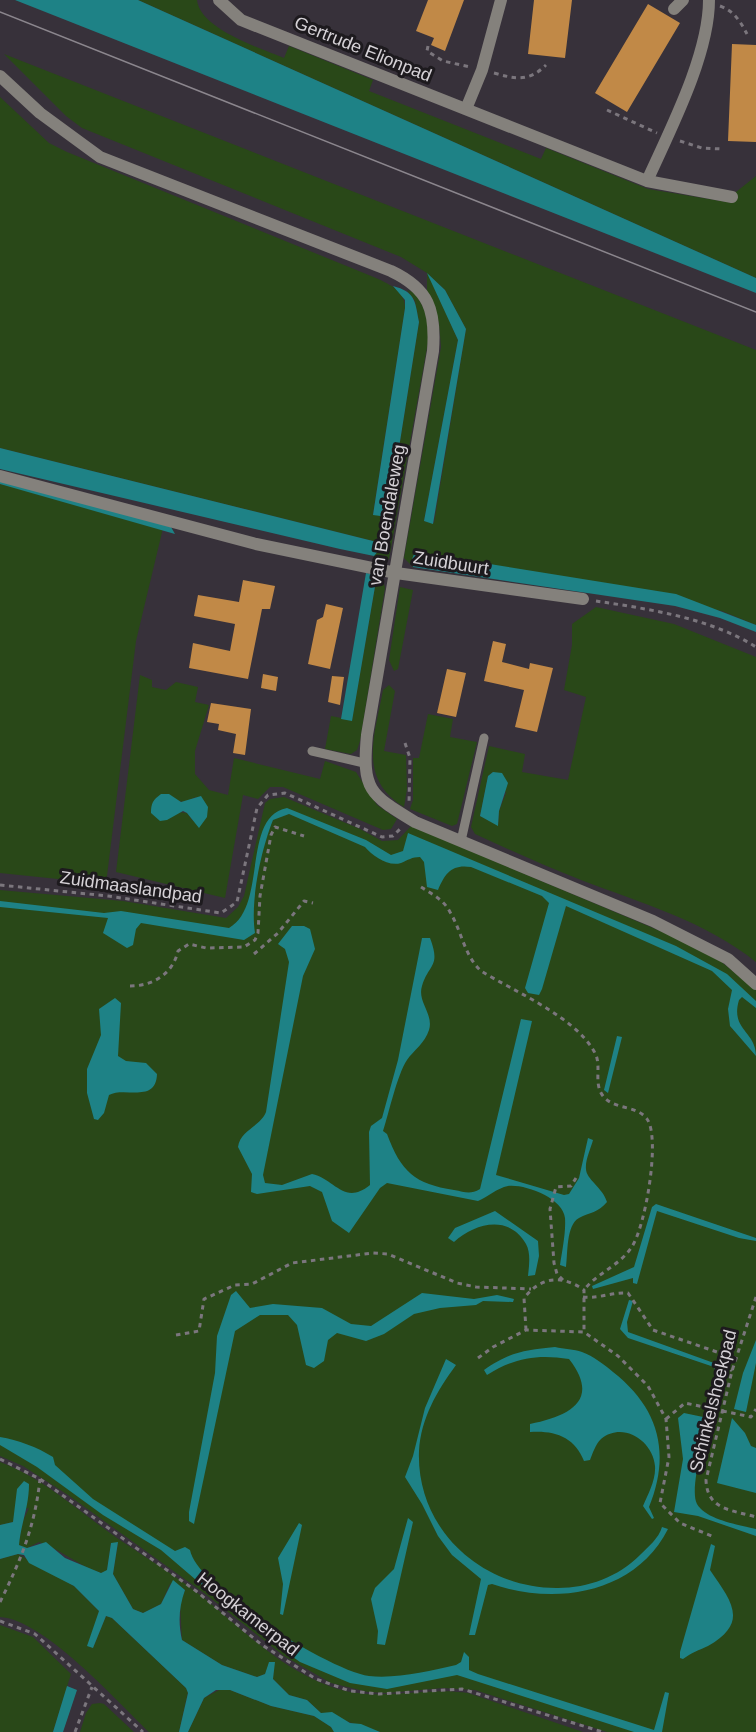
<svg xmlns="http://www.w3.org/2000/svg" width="756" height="1732" viewBox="0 0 756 1732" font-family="Arial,sans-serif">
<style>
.green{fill:#294818;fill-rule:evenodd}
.water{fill:#1e8286}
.building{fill:#c18947}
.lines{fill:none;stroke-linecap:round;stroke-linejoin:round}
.path{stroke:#7b767d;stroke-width:3;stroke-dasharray:4.5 4.5;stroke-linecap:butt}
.lane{stroke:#84817c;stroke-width:9}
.street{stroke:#84817c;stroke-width:12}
.tram{stroke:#8b868d;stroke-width:1.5}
.labels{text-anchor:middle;stroke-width:6;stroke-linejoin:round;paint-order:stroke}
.street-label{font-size:18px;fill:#d5d1d6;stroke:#1d1a1e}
</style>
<rect width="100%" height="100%" fill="#37313a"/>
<path class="green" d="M138,0h59c3,29 63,48 87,58l5,-12 84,34 -4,11 172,68 5,-11 102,41 85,14 3,-11 20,-16v102z
M4,54l752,296v275l-34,-14 -310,-52 1,8 -9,-9 37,-211 -2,-24 -12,-33v-17l-26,-16 -319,-129 -16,-12zM429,275l16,15 21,39 -32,194 -10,-2 34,-181z
M0,97l49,46 18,9 309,126c15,7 29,13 29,30l-32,206 15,3 31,-195 -4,-21 -8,-11 9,3 12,25v24l-39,217 -4,2 -10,-2 -1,-3 5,-6 -2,-8 -377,-94z
M0,484l164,40 -28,117 -30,243 -106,-11z
M377,575l5,2 3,11 -25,153 -3,9 -6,4 -26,-5 6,-33 21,4z
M400,587l13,3 -15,79 -4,2 -5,-11z
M596,607l78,17 82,33v305c-51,-41 -115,-59 -175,-82 -36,-14 -71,-30 -106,-46l-4,-7 18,-81 36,8 -3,18 46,8 18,-83 -22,-7 8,-45v-21zM493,772l13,21 -7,18 -1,14 -18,-9 8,-40z
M140,675l12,5v7l14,3 10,-8 22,5 -3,15 14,3 -14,46v23l14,16 19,5 6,-37 86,21 5,-18 31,11 21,33 20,14 -6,10 -8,1 -100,-43h-13l-12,12 -15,-4 -18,103 -109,-26zM196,797l-3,24 -6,-8 -10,-1v-11l8,1z
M389,685l6,6 -11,60 22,4 1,34 -3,18c-47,-29 -29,-72 -21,-117z
M428,714l25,5 -3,18 27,5 -20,82 -5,2 -42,-17 3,-9v-42h6z
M284,797l76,32 22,12 16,-1 13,-14 268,113 40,21 37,30v742h-149l-132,-42 -32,-2 -56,5 -19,-1 -37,-9 -47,-27 -80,-63 -136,-98 -45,-29 -23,-10v-566l123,11 103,17 12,-11 6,-11 21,-93 5,-4z
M0,1462c41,15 75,46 110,71 31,22 64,41 94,65 39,32 76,70 125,88 47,18 92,0 139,7l115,39h-203l-59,-19 -14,-13 -18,-5 -16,-16 1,-17 -9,12 -8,3 -35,-12 -40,-25 -2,-37 5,-13 -15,-6 -9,20 -18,9 -10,-4 -20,-35 5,-31h-7l-4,28 -6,2c-24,-8 -39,-23 -62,-31l-12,6 -9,-3 5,-24 6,-13 -14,4 -2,10 -13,3z
M18,1554l56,32 25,25 -6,37 13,-32 6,2 74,70 2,4 -9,40h-30c-32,-31 -106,-113 -149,-115v-58z
M0,1625l33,12 38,37 -18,58h-53z
M221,1689l9,1 41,16 43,10 17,11 3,5h-146l16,-34z
M100,1703l4,1 30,28h-54l6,-19 6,-9z"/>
<path class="water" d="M15,0h123l618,278v15z
M427,273l18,17 21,39 -33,195 -9,-3 34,-181z
M393,286c22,6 22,14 26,36l-31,195 -15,-2 32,-207v-8z
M0,448l377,94 2,8 -5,6 -34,-7 -340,-80z
M0,480l171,47 4,7 -175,-50z
M415,552l261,42 80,31v7l-36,-14 -45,-12 -262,-39 -1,-8z
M366,573l11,2 -25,146 -11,-2z
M493,772l9,1 6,10 -9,28 -1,15 -18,-10 8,-40z
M161,794h8l12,8 20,-6 7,11 -1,10 -8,11 -12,-15 -4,-2 -16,9 -7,1 -9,-8c0,-10 2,-13 10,-19z
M287,808l79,32 25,15 12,-4 5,-18 268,113 51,28 29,27v7l-14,-11 -3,3c-9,30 17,31 17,56l-26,-30 -2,-17 4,-19 -20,-19 -146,-65 -24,83 -3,6 -11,-2 -3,-5 24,-85 -7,-7 -71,-29c-19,-3 -26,6 -33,23l-11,-3 -3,-25 -4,-5c-8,0 -12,3 -19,6 -13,4 -28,-7 -36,-16l-76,-33 -16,6c-12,30 -23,81 -18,113l-11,7 -103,-17 -5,6 -3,16 -6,3 -24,-15 5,-15 -108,-11v-6l104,12 17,-2 108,17c39,-22 12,-111 58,-120z
M292,926h12l6,3 5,20 -12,27 -40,199 2,8 17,2 30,-11c23,5 32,32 58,11l-1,-53 2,-6 11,-8 16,-58 24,-122h8c11,29 -1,25 -8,48 -5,16 12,28 7,44 -4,13 -15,20 -22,30 -10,15 -18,53 -24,71l4,3c14,38 28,50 67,56 11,2 16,5 26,-1l41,-170 11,2 -36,154 68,20 5,-1 10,-16 9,-40 5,2c-2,8 -8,20 -7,29 0,10 17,19 21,33 -9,11 -17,10 -28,16 -13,7 -11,35 -13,49l-6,-2c2,-14 6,-32 5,-47 -2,-20 -40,-34 -57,-32 -11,2 -20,11 -30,15l-91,-18 -7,5 -31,45 -17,-12 -10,-29 -12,-6 -53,8 -6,-2 1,-18 -14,-27c2,-17 22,-20 28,-35l23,-150 -4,-13 -7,-5z
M115,998l6,5 -3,53 8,5 20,2 11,11c-1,30 -33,12 -48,21l-5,18 -6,7 -4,-1 -7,-26v-24l14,-34 -2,-26z
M617,1036l5,1 -14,56 -4,-3z
M656,1204l100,34v3l-17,-3 -82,-27 -20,73 -4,-1v-5l-40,11 -1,-3 42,-19 18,-60z
M495,1211l43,30 1,15 -4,19 -7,1c1,-10 3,-23 -2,-32 -17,-30 -51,-21 -72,-2l-6,-4 7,-10z
M236,1291l14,17 23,-4 49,4 29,16 20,2 51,-33 52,6 23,-4 17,4 -1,3 -30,-1 -7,4 -36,3 -26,6 -30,20 -18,7 -29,-8 -9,7 -4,21 -10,7 -8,-3 -9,-40 -9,-10h-28l-25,16 -41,193 -5,-3v-9l26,-139 2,-37 14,-41z
M629,1300l4,1 -6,21 1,10 97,35 -9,36 -6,-2 6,-27 -2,-7 -86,-29 -8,-9z
M756,1340v23l-10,49 -12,-3 9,-36z
M555,1347c9,2 19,2 27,5 11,4 23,13 31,20 46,36 58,81 36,135l5,11 -2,1 -9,-13c5,-12 13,-26 12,-40 -2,-25 -32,-45 -54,-27 -6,6 -8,14 -11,21l-6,1c-9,-24 -30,-31 -54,-29v-8c40,-8 71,-24 39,-65 -32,-5 -55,-1 -82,16l-3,-5c25,-18 41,-20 71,-23z
M446,1359l10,6c-19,26 -35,53 -37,86 -3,79 64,138 139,137 30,0 60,-11 82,-33 8,-8 19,-17 22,-28l6,2c-33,65 -113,77 -176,55l-4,1 -13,50h-6l12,-56 -29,-24 -14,-19 -16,-32 -17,-27 8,-21 12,-48z
M684,1413l24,5c-3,17 -19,72 -11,86 9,16 43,21 59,25v7l-58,-20 -24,-4 9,-53 -5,-41z
M732,1418l13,15 6,13 5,2v45l-39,-10z
M0,1437c18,3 37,10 53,20l2,8 38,34 82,52 10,-4 5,3c7,38 140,121 179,126 28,3 60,-5 87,-11l5,-3 3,-10 5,5v13l9,4 176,56 11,-38 4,1 -7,39h-28l-177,-57 -70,14 -37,-6 -50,-21 -49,-35 -90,-77 -58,-35 -66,-48 -37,-22z
M24,1481l5,3c0,23 -8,39 -10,61l8,3 19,-6 19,16 36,15 6,-3 4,-27 7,-1 -5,32 20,35 10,4 18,-9 12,-24 12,10c-6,17 -7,32 -3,50l40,25 35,12 8,-3 4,-12h6l-2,17 16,16 18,5 14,13 11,-1 18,11 11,1 19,8h-46l-3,-5 -17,-11 -43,-10 -41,-16h-14l-12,8 -16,34h-9l9,-39 -2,-5 -74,-70 -6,-2 -13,32 -6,-2 12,-35 -25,-25 -45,-23 -5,-8 -6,-1 -18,5v-34l13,-3 4,-33z
M408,1518l5,4 -28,123 -8,-1 1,-13 -7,-32 4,-11 19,-19z
M299,1523l3,2 -19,90 -3,-1 3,-30 -5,-26z
M711,1544l4,2 -5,24c21,31 40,52 -2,76 -9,4 -17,7 -25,13l-3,-1v-6z
M67,1686l10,4 -14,42h-10z"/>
<path class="building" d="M428,0h36l-19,51 -14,-6 3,-7 -18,-7z
M534,0h38l-7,58 -37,-4z
M648,4l32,19 -53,89 -32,-19z
M732,44l24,1v97l-28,-1z
M243,580l32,6 -5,23h-8l-14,70 -59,-11 4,-25 37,8 5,-27 -41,-8 4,-21 41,7z
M326,604l17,4 -13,61 -22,-5 9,-44 6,-3z
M493,641l13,3 -4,18 27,7 1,-6 23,5 -16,64 -22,-5 9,-37 -40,-9z
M447,669l19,4 -10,44 -19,-4z
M263,674l15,3 -2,14 -15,-3z
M332,676l12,1 -4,28 -12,-3z
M211,703l40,6 -6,46 -12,-2 3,-19 -18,-4 1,-6 -12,-2z"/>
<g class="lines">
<path class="path" d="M720,6c14,5 20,15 27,28
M428,46l-1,5 16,10 27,6
M494,73c21,6 35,9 52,-8
M607,110l50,23
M680,141l22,7 20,1
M596,601c53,8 114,17 160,46
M405,743l5,15 -1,45
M0,885l108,11 113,17 16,-11 20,-94 11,-13 17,-2 97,44 11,-1 7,-7
M421,887c11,7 23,13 29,25 12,20 14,43 31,59 34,21 95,46 114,82 7,13 -2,30 8,43 11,14 34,9 44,23 14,19 -2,111 -16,129 -12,18 -34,25 -47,42
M254,954l24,-21 26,-32 9,2
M130,986c24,0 43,-13 48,-35l11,-7 17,4 38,-1 11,-7 3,-7 2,-37 11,-61 4,-8 29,9
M563,1280l-6,-6 -3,-11 -4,-54 6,-22 15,-1 5,-8
M583,1297c15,2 29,-5 45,-4l25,37 64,22 15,19
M756,1297l-24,74 -26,109c1,30 26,30 50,37
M526,1330l-2,-32c17,-21 37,-24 60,-8v42
M176,1335l23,-4 5,-32 31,-14 17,-1 40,-21 81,-10 15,1 69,29 19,4 55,2
M478,1358l15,-11 33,-17 58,2 34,24 30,30 18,33 3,38 -9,46 20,20 34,14
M666,1419l19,-16 66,14 5,-8
M0,1459l40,20 156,112 66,54 54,34 34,12 29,3 83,-5 141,43
M0,1602c21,-42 35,-76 40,-123
M0,1621l35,13 108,98
M75,1732l17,-45"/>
<path class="lane" d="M312,751l52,12
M461,841l23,-103"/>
<path class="street" d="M219,0l22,20 406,161 85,16
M674,9l9,-9
M0,76l40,37 60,44 291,114c38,18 45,39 42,80l-66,384c-5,55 2,59 48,87l238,99 75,38 28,25
M466,109l16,-39 19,-70
M647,181c23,-51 62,-126 62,-181
M0,476l256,68 140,29 187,26"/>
<path class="tram" d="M0,12l756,300"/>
</g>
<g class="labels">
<g class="street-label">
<text transform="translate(363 49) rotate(22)" y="6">Gertrude Elionpad</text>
<text transform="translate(387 515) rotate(-80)" y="6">van Boendaleweg</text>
<text transform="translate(451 563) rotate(9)" y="6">Zuidbuurt</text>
<text transform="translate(131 887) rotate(8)" y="6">Zuidmaaslandpad</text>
<text transform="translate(713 1401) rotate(-76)" y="6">Schinkelshoekpad</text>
<text transform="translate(248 1614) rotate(38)" y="6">Hoogkamerpad</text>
</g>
</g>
</svg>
